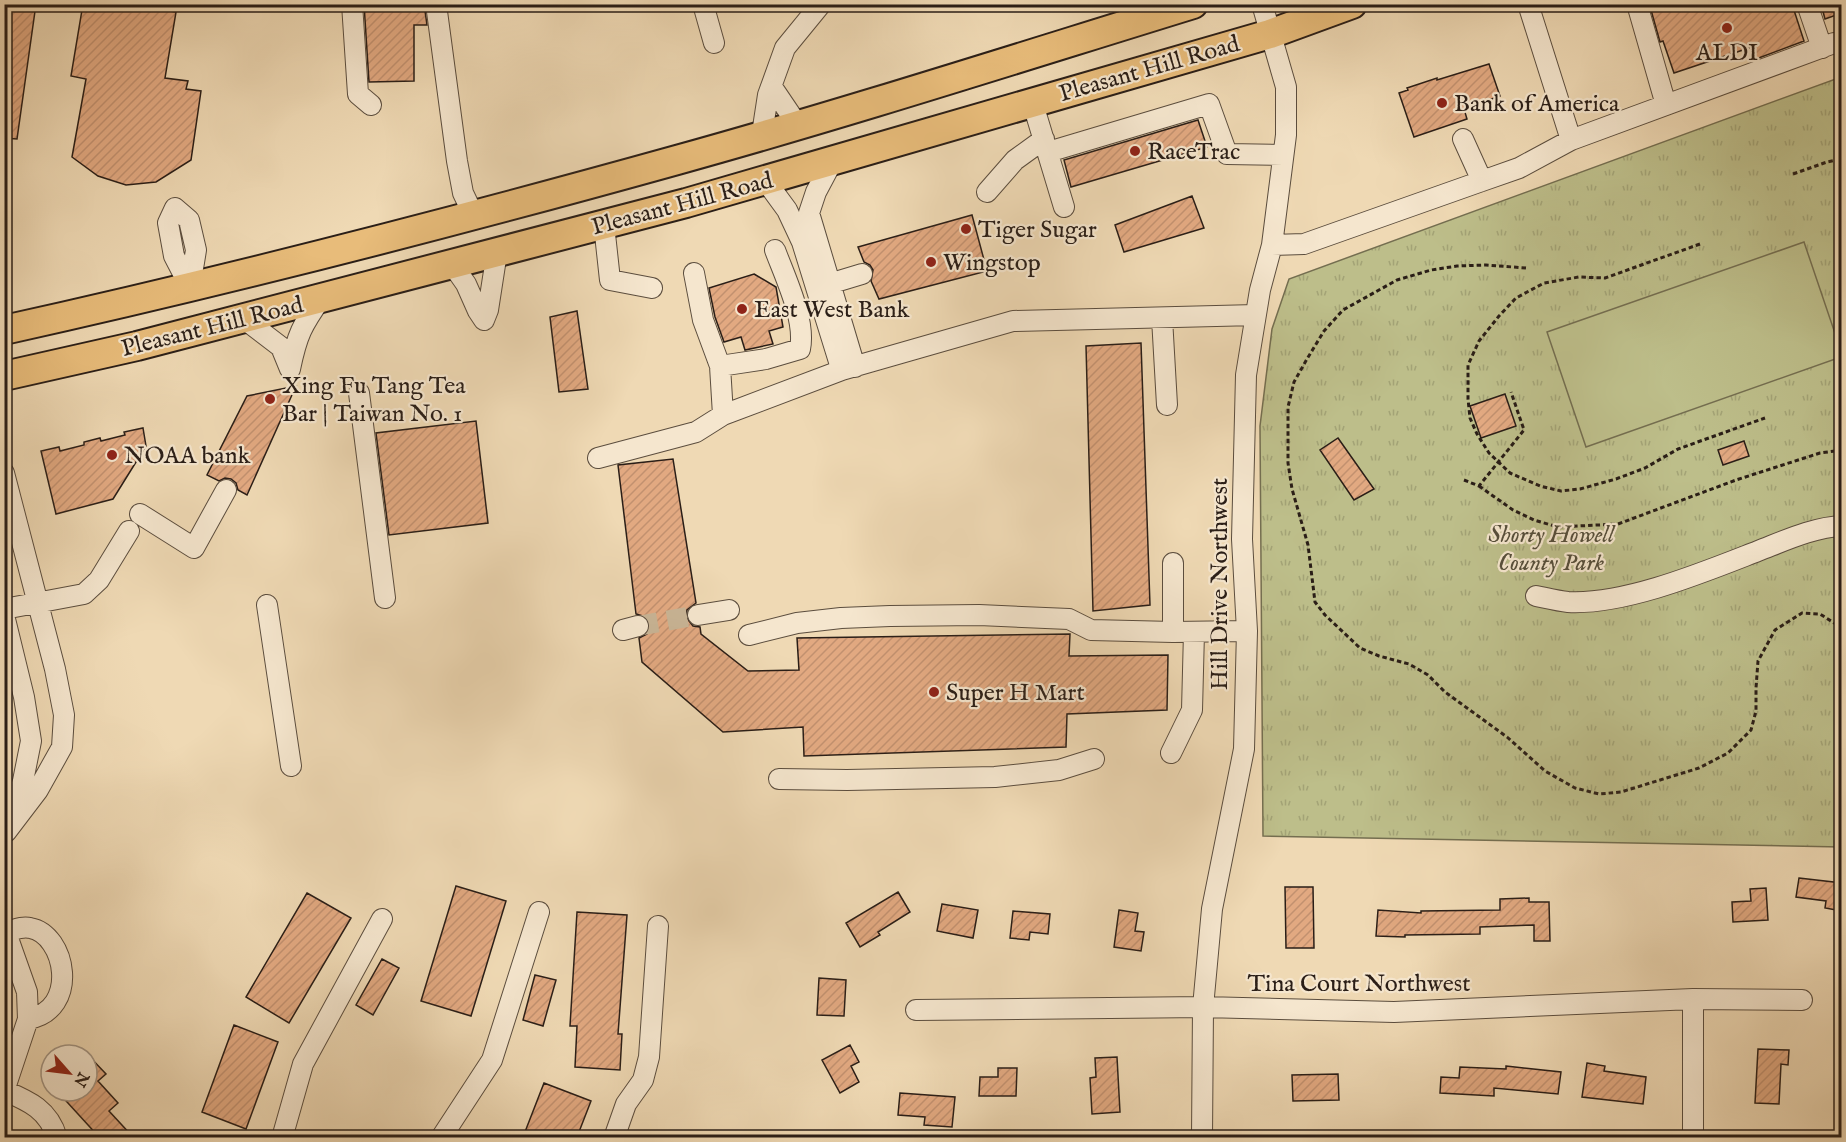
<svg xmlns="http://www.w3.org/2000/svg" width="1846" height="1142" viewBox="0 0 1846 1142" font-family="'IM FELL English',serif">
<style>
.grass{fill:url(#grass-tufts);stroke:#746e50;stroke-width:1.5}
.pitch{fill:#bdbe8a;stroke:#746e50;stroke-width:1.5}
.building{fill:url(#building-hatch);stroke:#2a1e17;stroke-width:1.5}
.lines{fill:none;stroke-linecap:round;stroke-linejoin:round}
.minor-tunnel{stroke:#c8b495;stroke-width:20;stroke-dasharray:20 10;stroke-linecap:butt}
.minor-casing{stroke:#5b4d3e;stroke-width:22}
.highway-casing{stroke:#2a1e17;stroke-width:32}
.path{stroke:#2a1e17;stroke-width:3;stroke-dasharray:4.5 3;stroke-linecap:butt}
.minor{stroke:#f5e6ce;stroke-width:20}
.highway{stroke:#e8bc7a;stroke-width:28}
.poi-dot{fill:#8f2418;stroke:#f5e6ce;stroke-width:2}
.labels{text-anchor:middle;stroke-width:4.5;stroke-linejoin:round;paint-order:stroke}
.poi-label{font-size:24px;fill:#2a1e17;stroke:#f5e6ce;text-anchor:start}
.street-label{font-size:24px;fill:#2a1e17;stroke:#f5e6ce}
.park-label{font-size:24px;font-style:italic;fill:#564e3a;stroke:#f5e6ce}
</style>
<defs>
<pattern id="grass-tufts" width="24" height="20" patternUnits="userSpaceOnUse" patternTransform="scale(1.5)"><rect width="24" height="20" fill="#bdbe8a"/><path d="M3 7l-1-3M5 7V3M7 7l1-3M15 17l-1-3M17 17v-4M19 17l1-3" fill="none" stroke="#a3a376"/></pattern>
<pattern id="building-hatch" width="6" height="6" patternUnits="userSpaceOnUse" patternTransform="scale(1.5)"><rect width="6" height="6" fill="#e2a981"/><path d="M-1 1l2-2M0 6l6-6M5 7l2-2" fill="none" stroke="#c2916f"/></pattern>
</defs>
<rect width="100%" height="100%" fill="#efd9b4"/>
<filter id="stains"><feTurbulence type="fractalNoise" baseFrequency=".00333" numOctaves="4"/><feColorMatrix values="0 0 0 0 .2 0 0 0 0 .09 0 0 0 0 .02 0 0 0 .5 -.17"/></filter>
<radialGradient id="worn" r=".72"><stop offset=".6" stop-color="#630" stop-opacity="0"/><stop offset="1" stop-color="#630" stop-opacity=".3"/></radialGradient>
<path class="grass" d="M1841,77v770l-578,-11 -3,-410 12,-97 17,-50z"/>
<path class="pitch" d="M1804,242l37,109v6l-255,90 -39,-115z"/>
<path class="building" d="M7,4h29l-19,135 -13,-1v-116z
M83,4h44l49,8 -11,66 23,3 -2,8 15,2 -10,69 -35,22 -30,3 -28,-9 -26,-19 14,-78 -15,-3z
M364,4h60l3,21h-13v56l-45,1z
M1654,4h138l12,37 -48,18 -4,-12 -78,26 -11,-32 -3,1 -9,-32z
M1821,4h21v9l-17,6z
M1489,64l11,32 -36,13 3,10 -53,18 -15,-44 9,-3 -1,-2 30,-10v2z
M1198,120l9,27 -136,40 -7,-27z
M1192,196l12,32 -80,24 -9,-27z
M972,215l15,56 -108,28 -8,-18 2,-11 -3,-5 -6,-3 -6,-15z
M754,274l22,13 7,40 -14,4 4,13 -28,6 -4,-13 -17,5 -9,-25 -6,-29z
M577,311l11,78 -29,3 -9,-75z
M1141,343l9,262 -57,6 -7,-265z
M296,386l-49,109 -9,-5 -2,-7 -5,-4 -6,-1 -6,3 -12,-6 40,-79z
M1505,394l11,32 -35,12 -11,-32z
M476,421l12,102 -99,12 -13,-102z
M143,428l3,18 -33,53 -57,15 -15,-63 18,-4 1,4 24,-6v-3l16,-4 1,3 24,-6 -1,-3z
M1338,438l36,51 -20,11 -34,-50z
M1744,441l5,15 -26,9 -5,-15z
M673,459l23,144 -9,7 -1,7 7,9 7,1 1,7 47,37 51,-1 -2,-32 273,-4 -1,22 99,-1 -1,55 -100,4 -1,33 -262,9 -1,-29 -80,5 -81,-70 -3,-24 8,-4 3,-11 -4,-6 -10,-3 -18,-149z
M1799,878l43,5v28l-17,-3 1,-7 -30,-4z
M456,886l50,15 -35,115 -50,-15z
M1285,887h28l1,61h-28z
M1766,888l2,32 -35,2 -1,-20 19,-1 -1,-12z
M898,892l12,20 -32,20 2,3 -20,12 -14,-24z
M307,893l44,25 -62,105 -43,-26z
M1529,898v4h20l1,39h-16v-16l-54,2v7l-75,1v2l-29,-1 2,-26 43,3v-2l79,-1v-11z
M942,904l36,6 -5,28 -36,-7z
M1119,910l19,3 -3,18 9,1 -3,19 -27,-4z
M1013,911l37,3 -2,20 -18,-2 -1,8 -19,-2z
M577,912l50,3 -9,119h4l-2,36 -45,-3 2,-41h-7z
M382,959l17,9 -26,47 -17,-10z
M535,975l21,5 -13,46 -20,-6z
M819,978l27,2 -2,36 -27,-1z
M234,1025l44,17 -32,87 -44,-17z
M850,1045l9,17 -8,4 8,16 -19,11 -18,-33z
M1758,1049l31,1 -1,15 -7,-1 -2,40 -24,-1z
M87,1054l19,20 -8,7 20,22 -9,8 24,26h-34l-42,-46h30z
M1117,1057l3,55 -28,2 -2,-36 6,-1 -1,-19z
M1587,1063l18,3 -1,5 42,6 -3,27 -61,-7z
M1506,1066l55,6 -3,22 -64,-6v8l-54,-3 1,-16 18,1 1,-11 46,2z
M998,1068h19l-1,28h-37l1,-19h18z
M1338,1074l1,26 -46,1 -1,-26z
M544,1083l47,18 -14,36h-54z
M900,1093l55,4 -3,30 -28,-2 1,-8 -27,-2z"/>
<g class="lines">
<path class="minor-tunnel" d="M638,626l60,-11"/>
<defs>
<path id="minor" d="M352,4l6,90 13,11
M436,4l21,157 6,32 10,21
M703,4l11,39
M1528,4l43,136
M1637,4l29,101
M1807,4l15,44
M772,87l25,37
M1032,101l32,106
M762,134l6,-39 17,-47 36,-44
M1463,139l19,42
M1048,152l161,-48 18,50 56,1
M833,160l-17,32 -7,21 46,154
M765,180l22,30 15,32 39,126
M987,192l28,-32 29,-21
M175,208l14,12 7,30 -6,37 -16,-31 -6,-33z
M604,225l6,55 42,8
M1272,245l32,-1 178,-63 37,-13 52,-28 263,-97
M452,264l14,20 12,27 6,9
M694,273l9,47 17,46 3,49
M819,287l43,-13
M243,318l38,29 9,22c7,-34 12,-44 32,-72
M1162,318l5,87
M484,320l4,-10 9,-58
M720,366l46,-7 34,-10c6,-29 -15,-72 -25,-99
M359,393l26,205
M598,458l98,-26 27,-17 119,-45 171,-49 243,-6
M4,473l51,196 9,46 -2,32 -24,43 -32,42
M140,514l54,34 32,-58
M1536,596c10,2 21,5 32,6 57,3 136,-30 190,-51 26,-10 56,-24 84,-25
M267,605l24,161
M4,609l80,-15 15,-14 30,-49
M4,615l20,82 7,44 -8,40 -11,33
M698,615l31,-5
M623,630l15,-4
M1173,632v-69
M749,635l48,-12 44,-5 49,-2 89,-1 90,4 22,11 82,2 74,-1
M1171,753l21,-43 2,-78
M779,779l68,1 148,-3 64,-7 35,-11
M4,927l23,65 1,27 -24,72
M6,932c8,-2 16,-6 24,-4 36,6 50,82 -2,91
M1693,999v139
M916,1010l287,-3 191,5 299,-13 109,1
M5,1091c24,10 44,19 52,47
M282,1138l21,-74 79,-145
M441,1138l51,-78 47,-148
M614,1138l12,-34 17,-24 6,-23 9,-131
M1202,1138l1,-131 9,-98 32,-160 3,-118 -5,-92 4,-164 14,-85 12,-45 14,-110v-48l-24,-83"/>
<path id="highway" d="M4,330c226,-50 450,-108 673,-170 173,-48 344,-103 516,-156
M4,376l133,-30 549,-143 584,-169 82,-30"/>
</defs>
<use href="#minor" class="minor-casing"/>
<use href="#highway" class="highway-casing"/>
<path class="path" d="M1793,174l34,-12 15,-3
M1700,244l-95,34 -26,-1 -35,6 -28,15 -17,18 -20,25 -11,24v34l2,19 7,16 12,19 21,20 30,13 21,5 19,-2 36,-10 29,-11 33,-19 87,-31
M1526,268l-40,-3 -29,1 -26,4 -34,10 -54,30 -19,21 -17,28 -13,23 -6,25v56l4,26 16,56 7,57 10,13 35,33 19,8 30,8 19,11 17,17 62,45 38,34 30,17 24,6 22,-2 78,-24 29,-15 23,-23 5,-19v-23l2,-27 17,-31 27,-17 18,1 22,14
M1464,480l15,6 45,-56 -13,-38
M1479,486l34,24 21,10 24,7 60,-3 118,-44 84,-27 22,-3"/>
<use href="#minor" class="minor"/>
<use href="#highway" class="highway"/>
</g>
<g class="poi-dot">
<circle cx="1727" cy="28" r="6"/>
<circle cx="1442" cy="103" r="6"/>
<circle cx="1135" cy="151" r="6"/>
<circle cx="966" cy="229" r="6"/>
<circle cx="931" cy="262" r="6"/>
<circle cx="742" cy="309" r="6"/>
<circle cx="270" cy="399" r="6"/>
<circle cx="112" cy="455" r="6"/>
<circle cx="934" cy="692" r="6"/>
</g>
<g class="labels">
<g class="poi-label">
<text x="1727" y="60" text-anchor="middle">ALDI</text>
<text x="1454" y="111">Bank of America</text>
<text x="1147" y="159">RaceTrac</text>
<text x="978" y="237">Tiger Sugar</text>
<text x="943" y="270">Wingstop</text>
<text x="754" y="317">East West Bank</text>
<text x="282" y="393">Xing Fu Tang Tea<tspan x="282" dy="28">Bar | Taiwan No. 1</tspan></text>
<text x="124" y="463">NOAA bank</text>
<text x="946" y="700">Super H Mart</text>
</g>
<g class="street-label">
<text transform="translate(1149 68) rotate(-16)" y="8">Pleasant Hill Road</text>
<text transform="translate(682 203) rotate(-15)" y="8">Pleasant Hill Road</text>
<text transform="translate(212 326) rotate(-14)" y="8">Pleasant Hill Road</text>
<text transform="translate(1219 584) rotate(-90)" y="8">Hill Drive Northwest</text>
<text x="1359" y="991">Tina Court Northwest</text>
</g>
<g class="park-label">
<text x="1551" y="542">Shorty Howell<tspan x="1551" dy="28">County Park</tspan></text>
</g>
</g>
<rect width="1846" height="1142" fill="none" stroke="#efd9b4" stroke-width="24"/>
<rect x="6" y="6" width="1834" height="1130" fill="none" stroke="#2a1e17" stroke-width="3"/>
<rect x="12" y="12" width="1822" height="1118" fill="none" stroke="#2a1e17" stroke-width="1.5"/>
<g transform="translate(69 1073) rotate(118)"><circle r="28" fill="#f5e6ce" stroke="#a49685" stroke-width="1.5"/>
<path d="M0-4.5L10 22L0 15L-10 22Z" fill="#8f2418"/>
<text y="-9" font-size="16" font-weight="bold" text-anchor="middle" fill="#2a1e17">N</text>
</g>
<rect width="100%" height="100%" filter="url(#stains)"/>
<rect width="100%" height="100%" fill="url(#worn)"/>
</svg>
